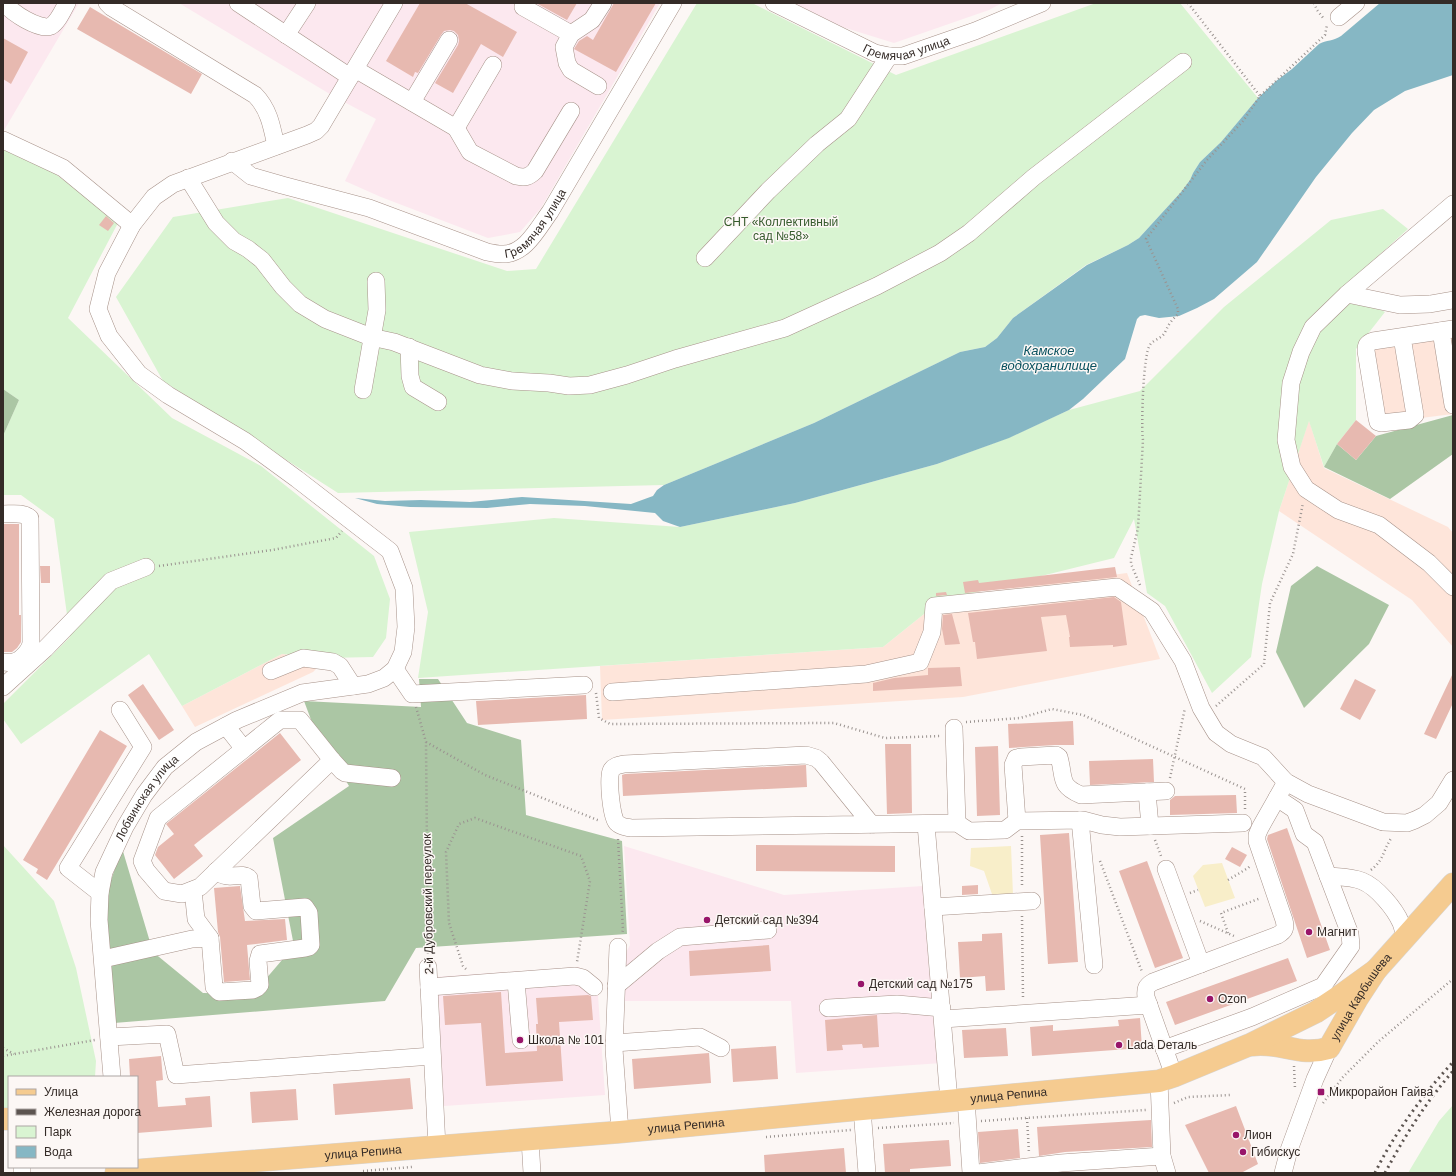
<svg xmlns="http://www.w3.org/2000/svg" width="1456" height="1176" viewBox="0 0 1456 1176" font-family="Arial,sans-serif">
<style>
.built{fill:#fee5da}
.education{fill:#fce8ef}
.green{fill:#d9f4d2}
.forest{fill:#abc6a4}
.sand{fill:#f8eec9}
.water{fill:#86b7c4}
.building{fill:#e7b9b0}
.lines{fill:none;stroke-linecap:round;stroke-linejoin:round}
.minor-casing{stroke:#a79289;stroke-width:18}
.major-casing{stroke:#d6d5d4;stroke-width:23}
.path{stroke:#9a9390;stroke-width:2.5;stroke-dasharray:1 3;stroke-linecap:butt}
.minor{stroke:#fff;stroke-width:17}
.major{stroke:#f5cb90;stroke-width:22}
.rail{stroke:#5c5450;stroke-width:3;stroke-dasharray:2 4;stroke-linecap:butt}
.poi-dot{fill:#98156a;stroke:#fcf7f5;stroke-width:1.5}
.labels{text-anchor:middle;stroke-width:3;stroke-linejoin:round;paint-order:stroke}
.street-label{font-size:12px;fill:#342b27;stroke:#fcf7f5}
.park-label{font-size:12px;fill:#365b2d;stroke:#fcf7f5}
.poi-label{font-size:12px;fill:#342b27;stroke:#fcf7f5;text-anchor:start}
.water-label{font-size:13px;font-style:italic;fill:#08505e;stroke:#fcf7f5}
</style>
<rect width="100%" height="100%" fill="#fcf7f5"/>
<path class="built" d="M1453,337v77l-72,9 -10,-74z
M1309,420l15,48 124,59 5,6v114l-41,-47 -133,-89z
M1127,573l33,86 -197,38 -361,23 -2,-54 283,-19 51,-41 35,-12z
M282,654l45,4 -14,14 -118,55 -13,-21z"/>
<path class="education" d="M3,3h76l-76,129z
M179,3h481l-119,205 -21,24 -32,6 -107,-41 -36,-16 31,-62 -43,-23z
M795,3h207l-13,7 -95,33 -58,-18z
M624,846l160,49 139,-9 6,84 8,29 5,64 -146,10 -5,-72h-167l-3,-39 9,-17z
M579,967l18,14 8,114 -161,11 -9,-129z"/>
<path class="green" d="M697,3h55l144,72 200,-72h84l78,95 -37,44 -21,20 -7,11 -3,7 -9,12 -42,46 -11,7 -42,20 -73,53 -16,20 -12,9 -25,5 -146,71 -150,62 -326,8 -175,-112 -47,-84 57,-80 115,-19 219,73 29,-2z
M3,146l39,18 77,57 -51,97 104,100 89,48 113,90 16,43 -4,39 -13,19 -46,1 -45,-4 -100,52 -33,-52 -128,90 -18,-25v-15l67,-67 -16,-118 -33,-24h-18v-59l16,-36 -16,-11z
M1383,209l25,20 -68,61 45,22 -29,37v71l-19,24 -13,23 -15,-46 -30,90 -17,73 -11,73 -39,36 -47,-87 -18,-13 -13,-74 -20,39 -145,36 -35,12 -51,41 -465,31 10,-66 -19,-80 145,-14 126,9 115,-24 142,-39 71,-26 61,-28 71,-19 84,-84 107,-87z
M3,845l51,56 22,67 20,93 -1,16h-86v34h-6z
M1453,1105v68h-45l31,-52z"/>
<path class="forest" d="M3,389l16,11 -16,36z
M1453,415v39l-63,45 -66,-32 13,-23 19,16 20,-24z
M1317,566l72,39 -20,39 -65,64 -28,-56 15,-66z
M419,679h19l29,44 54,17 5,75 96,26 5,93 -211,14 -31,53 -271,22 -8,-128 16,-47 31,104 50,41 50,1 41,-48 -21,-108 76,-52 -36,-61 -9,-24 117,6z"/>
<path class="sand" d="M1011,846l2,49 -20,2 -9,-26 -14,-5 1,-18z
M1222,863l13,35 -30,9 -12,-31 10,-11z"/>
<path class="water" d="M1380,3h73v72l-48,16 -31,19 -22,23 -36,44 -59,85 -43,37 -17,9 -18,8 -20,2 -14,-3 -5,1 -3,3 -12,40 -42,40 -14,11 -60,28 -72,26 -142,39 -115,24 -17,-6 -8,-8 -70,-7 -55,-2 -43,4 -77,-1 -33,-3 -22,-6 30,3 36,-1 49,2 52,-5 109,7 22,-8 4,-6 7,-5 150,-62 146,-71 25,-5 12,-9 16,-20 74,-53 41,-20 11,-7 42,-46 9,-12 3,-7 7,-11 21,-20 37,-44 18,-17 16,-12 27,-25c7,-4 15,-3 22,-8z"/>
<path class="building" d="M420,3h45l52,29 -14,25 -22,-13 -28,49 -18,-10 23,-38 1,-4 -1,-6 -4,-4 -4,-1 -6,1 -3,4 -23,38 -3,-1 -2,5 -27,-16z
M536,3h41l-10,17z
M614,3h42l-40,69 -42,-23 5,-8 8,-5 6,4z
M90,7l112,67 -11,20 -114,-65z
M3,38l25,14 -17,32 -8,-5z
M106,216l8,7 -6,8 -9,-6z
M1356,420l20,16 -20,24 -19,-16z
M3,524h16v91h2v27l-4,6 -5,4h-9z
M40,566h10v17h-9z
M1115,567l2,10 -152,16 -2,-11 15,-2 1,3z
M946,592l1,3 -11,1v-3z
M1114,597l7,5 6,43 -14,2v-2l-43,2 -1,-10h1l-4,-22 -25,2 6,34 -70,8 -2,-17h-2l-5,-29z
M952,614l8,30 -15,1 -3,-16 1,-14z
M960,667l2,19 -89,5v-8l21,-5 34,-3v-7z
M1453,673v30l-17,36 -12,-5z
M1355,679l21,11 -16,30 -20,-11z
M143,684l31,46 -15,10 -31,-45z
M586,695l1,24 -109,6 -2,-24z
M1073,721l1,24h-19l-46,3 -1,-24z
M100,730l27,16 -80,134 -11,-7 2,-4 -15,-9z
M280,733l21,27 -107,85 9,11 -29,23 -19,-24 3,-8 16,-13 -8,-10z
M885,744h26l1,69 -25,1z
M998,746l2,69 -23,1 -2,-69z
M1153,759l1,23 -64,3 -1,-24z
M805,765h1l1,22 -184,9 -1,-21 3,-1z
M1236,795l1,18 -67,2v-15l5,-4z
M1287,828l43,122 -23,8 -40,-119 1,-4z
M1069,833l9,129 -30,2 -8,-129z
M756,845l139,1v26l-139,-1z
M1232,847l15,8 -7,12 -15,-8z
M1147,861l36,97 -28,10 -36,-97z
M978,885v9l-16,1v-9z
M240,886l5,35 40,-2 2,21 -40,5 3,35 -26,2 -4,-45 -2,-5 -4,-44z
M1002,933l3,57 -19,1 -1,-15 -25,2 -2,-36 24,-1v-7z
M769,945l2,26 -81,5 -1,-25z
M1288,958l9,23 -122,44 -9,-23z
M501,992l4,61 32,-2 -1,-27h2l-2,-26 52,-3 3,1 2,24 -34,2 4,59 -77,5 -5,-63 -36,2 -2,-29z
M877,1015l2,32 -16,1 -1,-4 -20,1 1,5 -16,1 -2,-31z
M1140,1018l2,30 -110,8 -2,-29 23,-2v6l66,-5 -1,-6z
M1006,1028l2,28 -44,2 -2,-28z
M776,1046l2,33 -45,3 -2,-33z
M709,1053l2,30 -77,6 -2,-30z
M161,1056l2,24 -7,1 2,26 28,-2 -1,-7 25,-2 2,31 -75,6v-56h-7l-1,-18z
M410,1078l3,31 -78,6 -2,-31z
M296,1089l2,31 -46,3 -2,-31z
M1236,1106l22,58 -17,9h-32l-24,-48z
M1151,1120l1,27 -87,5 -26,4 -2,-29z
M1018,1129l2,29 -40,5 -2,-31z
M949,1140l2,26 -41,3v4h-25l-2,-29z
M844,1148l2,25h-81l-1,-18z"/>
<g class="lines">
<defs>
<g id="minor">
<path d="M5,3c5,9 35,28 46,23 7,-4 12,-16 16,-23"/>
<path d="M107,3l4,4 144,88c14,14 17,32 21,51"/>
<path d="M238,3l112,74"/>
<path id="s1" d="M774,3l101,50 14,3h14l72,-25 67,-28"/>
<path d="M523,7l48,27"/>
<path d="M1339,17l17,-14"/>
<path d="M286,35l21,-32"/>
<path d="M355,69l101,59 14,24 46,24c9,2 13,1 19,-5l36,-60"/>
<path d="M598,86l-27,-16 -4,-7 -3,-16 7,-13 21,-14 11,-17"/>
<path d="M412,102l37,-62"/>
<path d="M456,128l37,-63"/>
<path d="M3,140l60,28 69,57"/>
<path id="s2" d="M232,161l19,15 31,9 87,23 118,44c5,1 10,2 15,2 23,1 36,-26 48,-42l123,-209"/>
<path d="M188,178l28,45 18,18 14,8 14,11 21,27 17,17 25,15 46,18 23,5 86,33 32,6 37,2 20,3 21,-1 37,-10 48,-16 110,-31 92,-42 63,-33 29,-20 65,-56 149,-115"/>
<path d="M1453,204l-106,90 -34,33 -12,25 -10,31 -5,57 6,27 14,22 32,21 41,15 50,38 24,24"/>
<path d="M705,258l63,-67 49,-47 31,-25 41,-63"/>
<path d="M1347,294l53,11 30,-1 23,-4"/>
<path d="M1441,331l12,74"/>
<path d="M1402,337l13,78 -6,5 -28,3 -3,-1 -1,-4 -11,-67c0,-6 1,-8 7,-10l80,-12"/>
<path d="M409,347l1,29 3,11 25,15"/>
<path d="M363,390l14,-80 -1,-29"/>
<path d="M3,514c9,0 20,-2 27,4l1,125c-1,7 -10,18 -18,19 -3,1 -7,0 -10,0"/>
<path d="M395,669l17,25 172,-9"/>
<path d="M271,671l32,-13 30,4 7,4 13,20"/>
<path d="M3,687l42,-38 66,-68 35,-14"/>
<path d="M612,692l254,-18 54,-12 12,-30 2,-26 183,-19 35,24 31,50 18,47 15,25 15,11 32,13 23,25 22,12 75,28 24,1 8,-3 10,-5 14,-12 14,-23"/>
<path d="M226,726l18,23 36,-29h20l32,40 -132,127 -18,7 -18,-3 -18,-21 -4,-9 16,-43 86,-69"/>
<path d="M954,728l3,95"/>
<path d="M332,760l10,11 3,2 47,5"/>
<path d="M1147,792l3,34"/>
<path d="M1080,820l14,145"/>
<path d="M1017,821l-4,-56 3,-7 5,-1 35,-2 3,2c6,21 -1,28 22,38l85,-4"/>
<path d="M926,824l23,277"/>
<path d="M872,825l-51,-63 -5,-4 -10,-3 -182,9c-5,1 -11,2 -13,7 -3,8 0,47 6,52 4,4 9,4 14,5l326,-5 12,8 36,-1 12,-9 66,-1 19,5 18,2 123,-4"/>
<path d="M1166,869l35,95"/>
<path d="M1328,876c11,1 24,1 34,5 15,6 33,28 39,42 2,5 3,11 4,15"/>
<path d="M193,890l3,29 14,19 4,49 5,5 34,-2 4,-2 3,-3 -2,-24 2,-7 45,-6 4,-1 2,-2 -2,-32 -4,-6 -49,4 -4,-5 -3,-28c-9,-7 -20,4 -33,-7"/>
<path d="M100,893l-32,-25 75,-121 -23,-37"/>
<path d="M933,907l99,-6"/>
<path d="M618,947l-4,102 6,83"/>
<path d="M103,959l89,-20 18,-1"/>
<path d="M428,967l9,180"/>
<path d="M516,981l5,59"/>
<path d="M616,986l42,-35 22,-14 88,-7"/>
<path d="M429,987l146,-11 8,2 11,9"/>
<path d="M828,1008l69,-4 45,4"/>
<path d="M943,1019l206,-14"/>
<path d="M109,1037l58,-3 9,41 256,-19"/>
<path d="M614,1043l86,-6 21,11"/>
<path d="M1164,1049l88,-32 71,-31 28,-40 -1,-12 -35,-92 -11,-8 -9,-24 -18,-12"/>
<path d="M1174,1076l-28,-79c-1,-8 0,-11 7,-15l125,-47c7,-4 8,-7 6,-15l-27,-79v-6l3,-7 26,-46"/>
<path id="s3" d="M112,1077l-13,-157 1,-27 4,-21 21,-45 19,-32 21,-28 31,-25 41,-22 65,-27 66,-9 16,-6 11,-9 8,-17 3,-25 -2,-39 -14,-37 -93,-72 -52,-38 -77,-46 -29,-21 -30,-38 -11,-27 9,-36 25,-48 22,-28 19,-13 134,-49 9,-4 5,-5 73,-123"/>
<path d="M1159,1081l3,75 5,17"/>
<path d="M966,1099l5,74"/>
<path d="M862,1109l5,64"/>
<path d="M530,1139l2,34"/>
<path d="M22,1167v6"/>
<path d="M978,1173l83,-10 101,-7"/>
<path d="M1283,1173l6,-23 26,-71 14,-31"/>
</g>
<g id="major">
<path id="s4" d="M1252,1045c30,-4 47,12 77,3l28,-49 19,-29 77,-86"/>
<path d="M3,1119h6"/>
<path id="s5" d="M116,1172l504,-40 539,-51 15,-5 75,-31 67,-33 24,-16 36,-26"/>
</g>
</defs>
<use href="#minor" class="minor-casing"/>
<use href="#major" class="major-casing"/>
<path class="path" d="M1188,3l72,93
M1314,3l3,7 7,9
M159,566l113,-16 64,-12 6,-7
M1140,585l-9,-21v-6l7,-30 5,-88c-2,-13 0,-86 7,-95 3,-5 10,-6 14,-11 2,-3 3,-7 6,-11 2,-3 5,-6 8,-9v-5l-32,-70 61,-79 36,-39 17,-25 65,-61 2,-10
M596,693l3,25 11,6 224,-1 51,15 56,-2
M1216,706l48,-42 6,-61 23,-49 10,-51
M416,707l10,35 2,212
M966,722l54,-4 32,-9 31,6 162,74v22
M426,742l59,33 115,46
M1170,778l15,-70
M1022,836v51
M618,839l5,91 -1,4
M1155,840l6,16
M1100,861l42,111
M1371,870c13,-10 12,-20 21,-33
M1228,880l20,-12 3,-3
M1190,893l8,-3
M1022,916l1,83
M1200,921l34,15
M1228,933l-7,-20 40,-15
M466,969l-3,-3 -14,-43 -3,-71 13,-28 16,-6 106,38 9,25 -13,81
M3,1048l11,6
M3,1056l92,-16
M1294,1066l1,23
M1174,1103l14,-6 43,-2
M1323,1103l20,-26 36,-36 74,-62
M1027,1118l2,35
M981,1121l165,-11
M878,1128l76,-5
M766,1137l85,-7
M363,1171l49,-4"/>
<use href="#minor" class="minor"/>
<use href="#major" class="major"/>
<path class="rail" d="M1375,1173c18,-38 50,-81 78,-111
M1385,1173c19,-36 41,-71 68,-102"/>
</g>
<g class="poi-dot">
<circle cx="707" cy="920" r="4"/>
<circle cx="1309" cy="932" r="4"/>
<circle cx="861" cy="984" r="4"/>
<circle cx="1210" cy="999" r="4"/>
<circle cx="520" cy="1040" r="4"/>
<circle cx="1119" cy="1045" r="4"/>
<rect x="1317" y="1088" width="8" height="8" rx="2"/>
<circle cx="1236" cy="1135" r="4"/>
<circle cx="1243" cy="1152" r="4"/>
</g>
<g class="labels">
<g class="street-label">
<text dy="4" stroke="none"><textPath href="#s1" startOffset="145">Гремячая улица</textPath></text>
<text dy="4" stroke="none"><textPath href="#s2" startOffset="335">Гремячая улица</textPath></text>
<text dy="4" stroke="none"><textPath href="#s3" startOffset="292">Лобвинская улица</textPath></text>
<text transform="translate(428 904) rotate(-91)" y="4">2-й Дубровский переулок</text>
<text dy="4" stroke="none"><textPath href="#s4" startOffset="138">улица Карбышева</textPath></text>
<text dy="4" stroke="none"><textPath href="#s5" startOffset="896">улица Репина</textPath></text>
<text dy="4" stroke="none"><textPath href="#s5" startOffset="572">улица Репина</textPath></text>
<text dy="4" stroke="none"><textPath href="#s5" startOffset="248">улица Репина</textPath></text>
</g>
<g class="park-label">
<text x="781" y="226">СНТ «Коллективный<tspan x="781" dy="14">сад №58»</tspan></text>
</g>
<g class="poi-label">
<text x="715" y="924">Детский сад №394</text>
<text x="1317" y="936">Магнит</text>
<text x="869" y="988">Детский сад №175</text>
<text x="1218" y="1003">Ozon</text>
<text x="528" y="1044">Школа № 101</text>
<text x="1127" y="1049">Lada Dеталь</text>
<text x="1329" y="1096">Микрорайон Гайва</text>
<text x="1244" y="1139">Лион</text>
<text x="1251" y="1156">Гибискус</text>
</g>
<g class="water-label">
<text x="1049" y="355">Камское<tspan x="1049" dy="15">водохранилище</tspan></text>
</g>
</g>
<rect width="1456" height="1176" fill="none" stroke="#342b27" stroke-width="8"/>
<rect x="8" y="1076" width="130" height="92" fill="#fcf7f5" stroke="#aca5a3"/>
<rect x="16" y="1089" width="20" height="6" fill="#f5cb90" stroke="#aca5a3"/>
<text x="44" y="1096" font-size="12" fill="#342b27">Улица</text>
<rect x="16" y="1109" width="20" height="6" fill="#5c5450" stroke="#aca5a3"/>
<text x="44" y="1116" font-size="12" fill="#342b27">Железная дорога</text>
<rect x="16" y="1126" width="20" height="12" fill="#d9f4d2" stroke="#aca5a3"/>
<text x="44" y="1136" font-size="12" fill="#342b27">Парк</text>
<rect x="16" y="1146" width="20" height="12" fill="#86b7c4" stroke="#aca5a3"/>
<text x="44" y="1156" font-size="12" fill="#342b27">Вода</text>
</svg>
